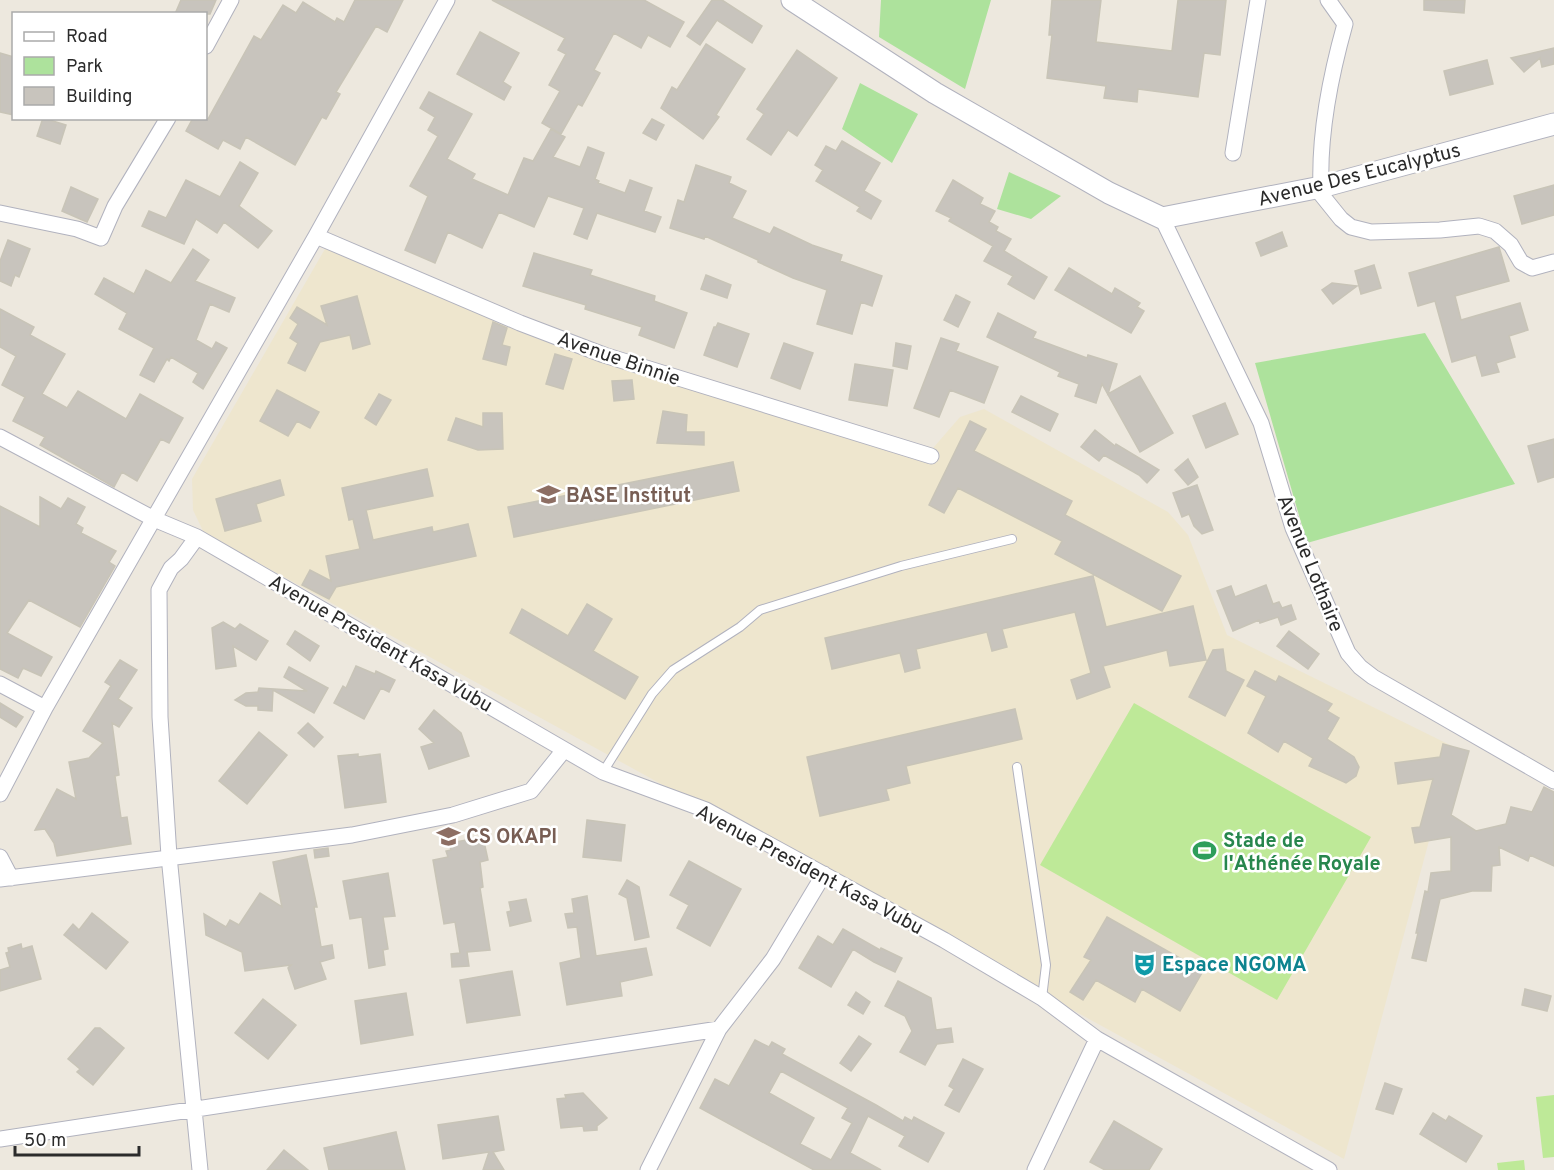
<svg xmlns="http://www.w3.org/2000/svg" width="1554" height="1170" viewBox="0 0 1554 1170" font-family="Overpass,sans-serif">
<style>
.education{fill:#eee6ce}
.green{fill:#ade29c}
.pitch{fill:#bee998}
.building{fill:#c8c4bd;stroke:#c8c4b7;stroke-width:1.5;fill-rule:evenodd}
.lines{fill:none;stroke-linecap:round;stroke-linejoin:round}
.lane-casing{stroke:#b1b2be;stroke-width:10}
.street-casing{stroke:#b1b2be;stroke-width:17}
.secondary-casing{stroke:#b1b2be;stroke-width:23}
.lane{stroke:#fff;stroke-width:8}
.street{stroke:#fff;stroke-width:15}
.secondary{stroke:#fff;stroke-width:21}
.labels{text-anchor:middle;stroke-width:5;stroke-linejoin:round;paint-order:stroke}
.street-label{font-size:20px;fill:#2b2b2b;stroke:#fff}
.education-label{font-size:20px;font-weight:bold;fill:#785e54;stroke:#fff;text-anchor:start}
.leisure-label{font-size:20px;font-weight:bold;fill:#27864d;stroke:#fff;text-anchor:start}
.culture-label{font-size:20px;font-weight:bold;fill:#0d838f;stroke:#fff;text-anchor:start}
</style>
<rect width="100%" height="100%" fill="#ede8de"/>
<path class="education" d="M329,242l423,165 175,48 33,-38 24,-8 184,103 20,23 39,100 227,112 -110,412 -1140,-626 -11,-23 -1,-31z"/>
<path class="green" d="M881,0h110l-26,89 -86,-52z
M860,83l58,31 -26,49 -50,-34z
M1009,172l52,24 -30,23 -34,-10z
M1425,333l90,151 -208,59 -52,-180z"/>
<path class="pitch" d="M1134,703l237,134 -94,163 -237,-135z
M1554,1095v62l-11,1 -7,-61z
M1524,1160l1,10h-27l-1,-7z"/>
<path class="building" d="M181,0h35l-6,14h-35z
M355,0h48l-16,32 -11,-6 -40,66 4,2 -14,25 -4,-2 -27,48 -49,-28 -6,12 -17,-9 -5,9 -32,-18 7,-13 15,1 46,-83 7,4 22,-35 13,8 7,-11 32,20 2,-4 7,4z
M492,0h152l40,22 -14,25 -22,-12 -7,13 -27,-15 -20,37 6,3 -18,33 -4,-2 -17,30 -19,-11 18,-32 -11,-6 17,-31 -8,-4 7,-12z
M712,0h10l40,26 -10,17 -35,-23 -17,25 -13,-9z
M1052,0h49l-5,42 76,9 6,-51h48l-6,55 -16,-2 -6,44 -60,-8 -1,13 -33,-4 2,-12 -59,-8 5,-43h-3z
M1424,0h41l-1,13 -40,-3z
M480,32l39,21 -16,29 8,5 -7,13 -47,-26z
M706,44l39,25 -29,46 3,2 -16,22 -42,-31 11,-21 5,3z
M1554,48v16l-12,3 -2,-9 -16,14 -13,-14z
M797,50l40,28 -40,58 -9,-6 -17,25 -24,-16 17,-25 -7,-5z
M0,53l14,4v58l-14,-3z
M1487,60l6,24 -43,11 -6,-24z
M429,92l43,22 -25,45 28,15 -3,5 36,16 16,-37 9,3 18,-32 14,8 -12,20 27,10 8,-20 16,6 -9,26 4,2 -1,2 27,10 5,-13 22,8 -8,23 17,6 -6,15 -58,-19 -10,26 -13,-5 10,-26 -36,-12 -14,31 -35,-15 -17,36 -34,-16 -13,31 -30,-13 23,-54 -18,-10 28,-50 -10,-6 7,-13 -15,-9z
M43,118l23,7 -6,19 -23,-8z
M652,119l12,6 -8,15 -13,-7z
M842,141l38,22 -16,28 17,10 -10,18 -14,-8 3,-4 -44,-26 7,-11 -8,-5 11,-19 10,5z
M240,162l18,11 -19,33 33,25 -14,17 -34,-26 -7,11 -21,-14 -12,25 -42,-18 7,-15 17,7 20,-38 34,17z
M696,165l35,12 -2,6 17,8 -14,27 38,16 4,-7 38,18 30,10 -2,6 42,15 -10,30 -11,-4 -9,32 -35,-10 10,-34 -34,-12 -35,-16v-2l-53,-24 -1,3 -34,-11 8,-28 6,2z
M953,180l30,18 -3,6 15,7 -6,11 9,5 -2,4 15,8 -7,12 43,26 -13,22 -26,-15 5,-8 -29,-15 9,-15 -44,-25 2,-3 -15,-7z
M1554,185v30l-32,9 -8,-28z
M71,187l27,12 -11,23 -25,-11z
M1282,232l5,14 -26,10 -5,-13z
M8,240l22,9 -11,28 -4,-2 -4,11 -11,-5v-20z
M1499,247l10,34 -54,15 6,24 59,-17 8,27 -19,6 6,21 -19,6 3,9 -17,4 -6,-21 -24,7 -17,-61 -17,5 -9,-33z
M193,249l16,11 -14,21 40,17 -6,14 -19,-8 -14,36 16,9 4,-7 11,6 -24,41 -10,-7 5,-9 -27,-16 -2,4 -2,-2 -13,23 -14,-7 14,-27 -35,-19 8,-16 -32,-19 9,-16 30,16 12,-24 25,13z
M534,253l58,17 -2,5 65,21 -1,5 33,12 -13,35 -35,-13 3,-8 -57,-18 1,-4 -63,-19z
M1374,265l7,23 -20,6 -6,-23z
M1069,268l43,26 3,-6 25,15 -3,4 7,4 -13,22 -76,-43z
M706,275l25,10 -4,13 -26,-9z
M1332,283l25,3 -24,18 -11,-14z
M956,295l14,7 -12,25 -14,-7z
M357,296l13,48 -17,5 -3,-14 -30,7 -15,29 -17,-8 10,-20 -8,-5 8,-14 -8,-6 7,-11 30,18 -6,-19z
M0,309l34,18 -4,8 35,19 -23,40 25,14 11,-17 48,28 14,-25 43,24 -14,25 -8,-4 -24,42 -15,-9 -8,15 -74,-42 5,-8 -32,-16 12,-24 -23,-12 14,-29 -16,-9z
M998,313l38,19 -3,6 54,20 1,-3 29,9 -9,30 32,-18 33,57 -33,19 -38,-68 -6,19 -21,-7 4,-12 -21,-8 2,-4 -73,-35z
M493,322l14,6 -5,17 8,2 -4,18 -23,-6z
M718,323l31,11 -12,33 -33,-12 10,-28h2z
M941,338l18,6 -3,7 42,16 -14,36 -34,-13 -11,27 -25,-9z
M784,343l29,10 -13,36 -29,-11z
M896,343l15,3 -4,23 -14,-3z
M555,354l17,5 -9,30 -17,-5z
M855,364l38,6 -6,36 -38,-6z
M632,380l2,19 -20,2 -2,-20z
M277,390l42,22 -9,16 -13,-7 -9,15 -28,-15z
M379,394l12,6 -15,25 -11,-7z
M1021,396l37,18 -8,17 -38,-19z
M1225,403l13,31 -32,14 -13,-32z
M663,411l24,4 -1,17h18v13l-47,-2z
M483,413h19l1,36 -25,1 -30,-10 8,-22 27,9z
M970,421l16,8 -12,22 98,50 -7,14 116,61 -19,35 -107,-57 7,-13 -104,-53 -14,25 -15,-8z
M1095,430l20,16 1,-2 43,26 -12,13 -8,-8 -35,-20 -5,6 -18,-14z
M1554,439v38l-16,5 -10,-36z
M1188,459l10,18 -10,8 -13,-15z
M733,462l6,29 -225,46 -6,-30z
M427,469l6,27 -67,14 7,30 59,-13 1,5 35,-8 8,32 -140,31 -7,12 -27,-14 8,-15 21,11 -5,-25 34,-7 -7,-30 -4,1 -7,-32z
M280,480l4,15 -28,9 5,17 -36,10 -9,-32z
M1197,485l16,45 -11,4 -8,-8 -5,-12 -7,3 -9,-24z
M40,497l21,12 7,-11 17,9 -9,17 7,4 -2,5 35,18 -7,11 6,4 -35,61 -51,-27 -22,33 45,24 -11,19 -18,-8 -5,10 -18,-9v-163l40,21z
M1093,576l13,51 87,-21 13,54 -36,6 -3,-16 -64,16 7,21 -33,12 -6,-19 20,-7 -16,-61 -73,17 5,18 -15,4 -5,-19 -71,17 4,19 -15,4 -5,-19 -68,16 -7,-31z
M1266,585l7,19 6,-2 3,6 9,-3 5,14 -15,6 -3,-8 -18,6 -1,-3 -26,11 -16,-40 14,-5 4,11z
M587,604l25,15 -19,32 45,26 -13,22 -115,-66 12,-24 46,27z
M223,622l12,7 5,-5 28,17 -12,19 -23,-14 3,20 -20,3 -4,-41z
M295,631l24,15 -9,15 -23,-17z
M1289,631l30,23 -11,15 -31,-23z
M1223,649l3,22 18,9 -19,36 -36,-19 24,-47z
M120,660l17,10 -19,29 14,9 -13,19 -7,-4 7,52 -4,1 6,42 6,-1 4,27 -74,12 -3,-13 -9,-14 -10,1 22,-41 19,10 -7,-37 20,-4 14,-15 -20,-12 28,-45 -6,-4z
M356,666l19,8 1,-3 19,9 -6,12 -8,-4 -17,31 -30,-16 9,-17 3,2z
M289,667l39,21 -14,25 -41,-23 -1,21 -14,-1v-4h-12l-11,-6 11,-7 12,-1 1,-4 48,3 -23,-14z
M1255,671l21,11 3,-6 53,28 -5,7 12,7 -12,21 27,18 5,10 -3,9 -10,7 -37,-17 4,-8 -29,-17 -6,11 -30,-19 18,-37 -19,-10z
M0,703l23,14 -7,10 -16,-10z
M1015,709l7,30 -116,27 4,17 -24,6 3,11 -69,16 -13,-59z
M434,710l27,23 8,23 -40,13 -8,-22 13,-4 -15,-14z
M308,723l15,14 -9,10 -16,-14z
M259,732l28,23 -40,49 -28,-23z
M1443,744l26,7 -18,64 25,16 30,-7 5,-17 21,5 12,-25 10,5v74l-24,-11 -2,6 -29,-14 1,18 -8,1 -1,25h-19l-32,8 -14,62 -14,-3 6,-25h-2l9,-42 3,1 3,-19 20,-2v-34l-36,6 -3,-15 8,-1 13,-48 -35,5 -3,-21 45,-6z
M358,754v3l22,-3 6,48 -41,6 -7,-52z
M587,820l38,5 -4,36 -38,-4z
M483,837l5,23 -8,2 3,25 -3,1 10,62 -23,2 2,14 -17,1 -1,-13 9,-1 -5,-31 -11,2 -11,-64 15,-3 -2,-6 5,-1 -2,-7z
M328,848l1,8 -14,2 -1,-8z
M306,855l11,52h-3l7,40 11,-2 2,13 -14,4 6,17 -31,10 -7,-21 3,-3 -46,6 -3,-19 -36,-17 -2,-21 22,13 4,-7 9,5 21,-32 22,14 -9,-45z
M689,861l52,28 -31,57 -33,-18 12,-23 -19,-10z
M388,873l7,43 -12,1 5,32 -5,1 2,15 -16,3 -7,-51 -12,2 -7,-38z
M627,880l12,7 10,50 -14,3 -8,-42 -8,-4z
M587,896l9,60 50,-8 6,27 -32,7 2,14 -55,9 -7,-42 21,-5 -4,-31 -9,1 -3,-14 9,-1 -2,-14z
M526,899l5,22 -21,5 -3,-14 4,-1 -2,-9z
M92,913l36,29 -22,27 -42,-34 9,-11 6,6z
M1107,917l96,54 -23,40 -38,-22 -7,13 -39,-22 -13,20 -13,-8 21,-32 -7,-3z
M843,929l37,21 1,-2 21,10 -7,14 -21,-10 -21,-13 -22,38 -32,-19 19,-32 15,9z
M21,944l1,5 10,-3 9,33 -41,12v-21l10,-3 -4,-14 3,-1 -1,-4z
M512,971l8,44 -53,8 -7,-43z
M898,981l33,17 5,32 15,-2 2,14 -16,2 -12,21 -25,-13 12,-21 -7,-15 -20,-10z
M1525,989l26,7 -4,15 -25,-6z
M856,992l14,10 -7,12 -15,-9z
M406,993l7,42 -52,9 -6,-43z
M263,999l33,26 -28,34 -33,-26z
M95,1028h5l24,20 -31,37 -16,-13 3,-3 -12,-10z
M859,1036l12,8 -20,27 -11,-8z
M755,1040l14,7 3,-5 13,7 -3,5 94,51 27,16 2,-4 7,4 2,-4 30,16 -16,29 -29,-16 6,-10 -37,-20 -18,37 31,17h-67l-114,-62 15,-29 14,7zM781,1071l67,37 -6,10 10,5 -21,37 -31,-16 14,-26 -45,-25z
M963,1059l20,10 -24,43 -14,-7 9,-16 -5,-3z
M1385,1083l17,6 -9,25 -17,-5z
M583,1093l24,25 -10,8v4l-13,1 -1,-5 -22,2 -4,-29 9,-1 -1,-3z
M1433,1113l13,8 3,-5 33,20 -16,26 -46,-28z
M498,1116l6,34 -11,2 11,18h-21l6,-18 -46,7 -5,-34z
M1114,1121l48,28 -13,21h-44l-15,-8z
M396,1132l9,38h-76l-5,-22z
M284,1150l24,20h-41z"/>
<g class="lines">
<defs>
<path id="lane" d="M1017,767l29,198 -4,33
M603,772l49,-78 21,-24 67,-43 20,-17 141,-44 111,-27"/>
<path id="street" d="M206,46l25,-46
M1233,153l25,-153
M1321,187c-2,-52 10,-113 24,-163l-17,-24
M1316,188l25,31 10,8 20,5 69,-2 39,-4 16,5 16,14 10,17 11,6 22,-6
M0,213l77,16 24,9 14,-32 53,-88
M1162,218l99,205 32,105 55,125 12,14 13,10 181,104
M316,236l204,87 84,32 327,101
M0,437l154,82 43,18 406,235 103,38 238,130 98,58 55,41 232,131
M197,537l-16,22 -10,9 -12,22 1,127 9,139 31,314
M0,684l45,24
M0,794l45,-86 271,-472 131,-236
M0,857l11,21
M0,879l352,-44 101,-20 78,-24 33,-41
M0,1139l719,-110
M648,1170l71,-141 54,-70 51,-85
M1035,1170l62,-131"/>
<path id="secondary" d="M792,0l143,93 174,100 53,25 159,-31 233,-63"/>
</defs>
<use href="#lane" class="lane-casing"/>
<use href="#street" class="street-casing"/>
<use href="#secondary" class="secondary-casing"/>
<use href="#lane" class="lane"/>
<use href="#street" class="street"/>
<use href="#secondary" class="secondary"/>
</g>
<defs>
<symbol id="school-bare" viewBox="-9 -9 18 18"><path d="M0-5L7-2L0 1L-7-2ZM-4 1L0 2.5L4 1V4Q0 6-4 4Z" fill="#8d6e63" stroke="#fff" stroke-width="2.5" paint-order="stroke"/></symbol>
<symbol id="stadium-bare" viewBox="-9 -9 18 18"><path d="M0-5a6.5 5 0 1 0 0 10a6.5 5 0 1 0 0-10ZM-3.5-1.8h7v3.6h-7Z" fill="#2e9e5b" stroke="#fff" stroke-width="2.5" paint-order="stroke"/></symbol>
<symbol id="theatre-bare" viewBox="-9 -9 18 18"><path d="M-5-5.5Q0-4 5-5.5V0Q5 5 0 6Q-5 5-5 0ZM-3.3-2.5H-1v1.5H-3.3ZM1-2.5H3.3v1.5H1ZM-2.8 1Q0 5.5 2.8 1Z" fill="#0f9aa8" stroke="#fff" stroke-width="2.5" paint-order="stroke"/></symbol>
</defs>
<g fill-rule="evenodd">
<use href="#school-bare" x="532" y="478" width="33" height="33"/>
<use href="#school-bare" x="432" y="820" width="33" height="33"/>
<use href="#stadium-bare" x="1188" y="834" width="33" height="33"/>
<use href="#theatre-bare" x="1128" y="948" width="33" height="33"/>
</g>
<g class="labels">
<g class="street-label">
<text transform="translate(1359 174) rotate(-14)" y="7">Avenue Des Eucalyptus</text>
<text transform="translate(619 358) rotate(19)" y="7">Avenue Binnie</text>
<text transform="translate(1311 563) rotate(68)" y="7">Avenue Lothaire</text>
<text transform="translate(381 643) rotate(30)" y="7">Avenue President Kasa Vubu</text>
<text transform="translate(810 869) rotate(28)" y="7">Avenue President Kasa Vubu</text>
</g>
<g class="education-label">
<text x="566" y="502">BASE Institut</text>
<text x="466" y="843">CS OKAPI</text>
</g>
<g class="leisure-label">
<text x="1223" y="847">Stade de<tspan x="1223" dy="23">l'Athénée Royale</tspan></text>
</g>
<g class="culture-label">
<text x="1162" y="971">Espace NGOMA</text>
</g>
</g>
<rect x="12" y="12" width="195" height="108" fill="#ffffff" stroke="#aaaaaa" stroke-width="1.5"/>
<rect x="24" y="32" width="30" height="9" fill="#ffffff" stroke="#aaaaaa" stroke-width="1.5"/>
<text x="66" y="42" font-size="18" fill="#2b2b2b">Road</text>
<rect x="24" y="57" width="30" height="18" fill="#ade29c" stroke="#aaaaaa" stroke-width="1.5"/>
<text x="66" y="72" font-size="18" fill="#2b2b2b">Park</text>
<rect x="24" y="87" width="30" height="18" fill="#c8c4bd" stroke="#aaaaaa" stroke-width="1.5"/>
<text x="66" y="102" font-size="18" fill="#2b2b2b">Building</text>
<path d="M15 1146v9h124v-9" fill="none" stroke="#2b2b2b" stroke-width="3"/>
<text x="24" y="1146" font-size="18" fill="#2b2b2b" stroke="#ffffff" stroke-width="4.5" paint-order="stroke">50 m</text>
</svg>
